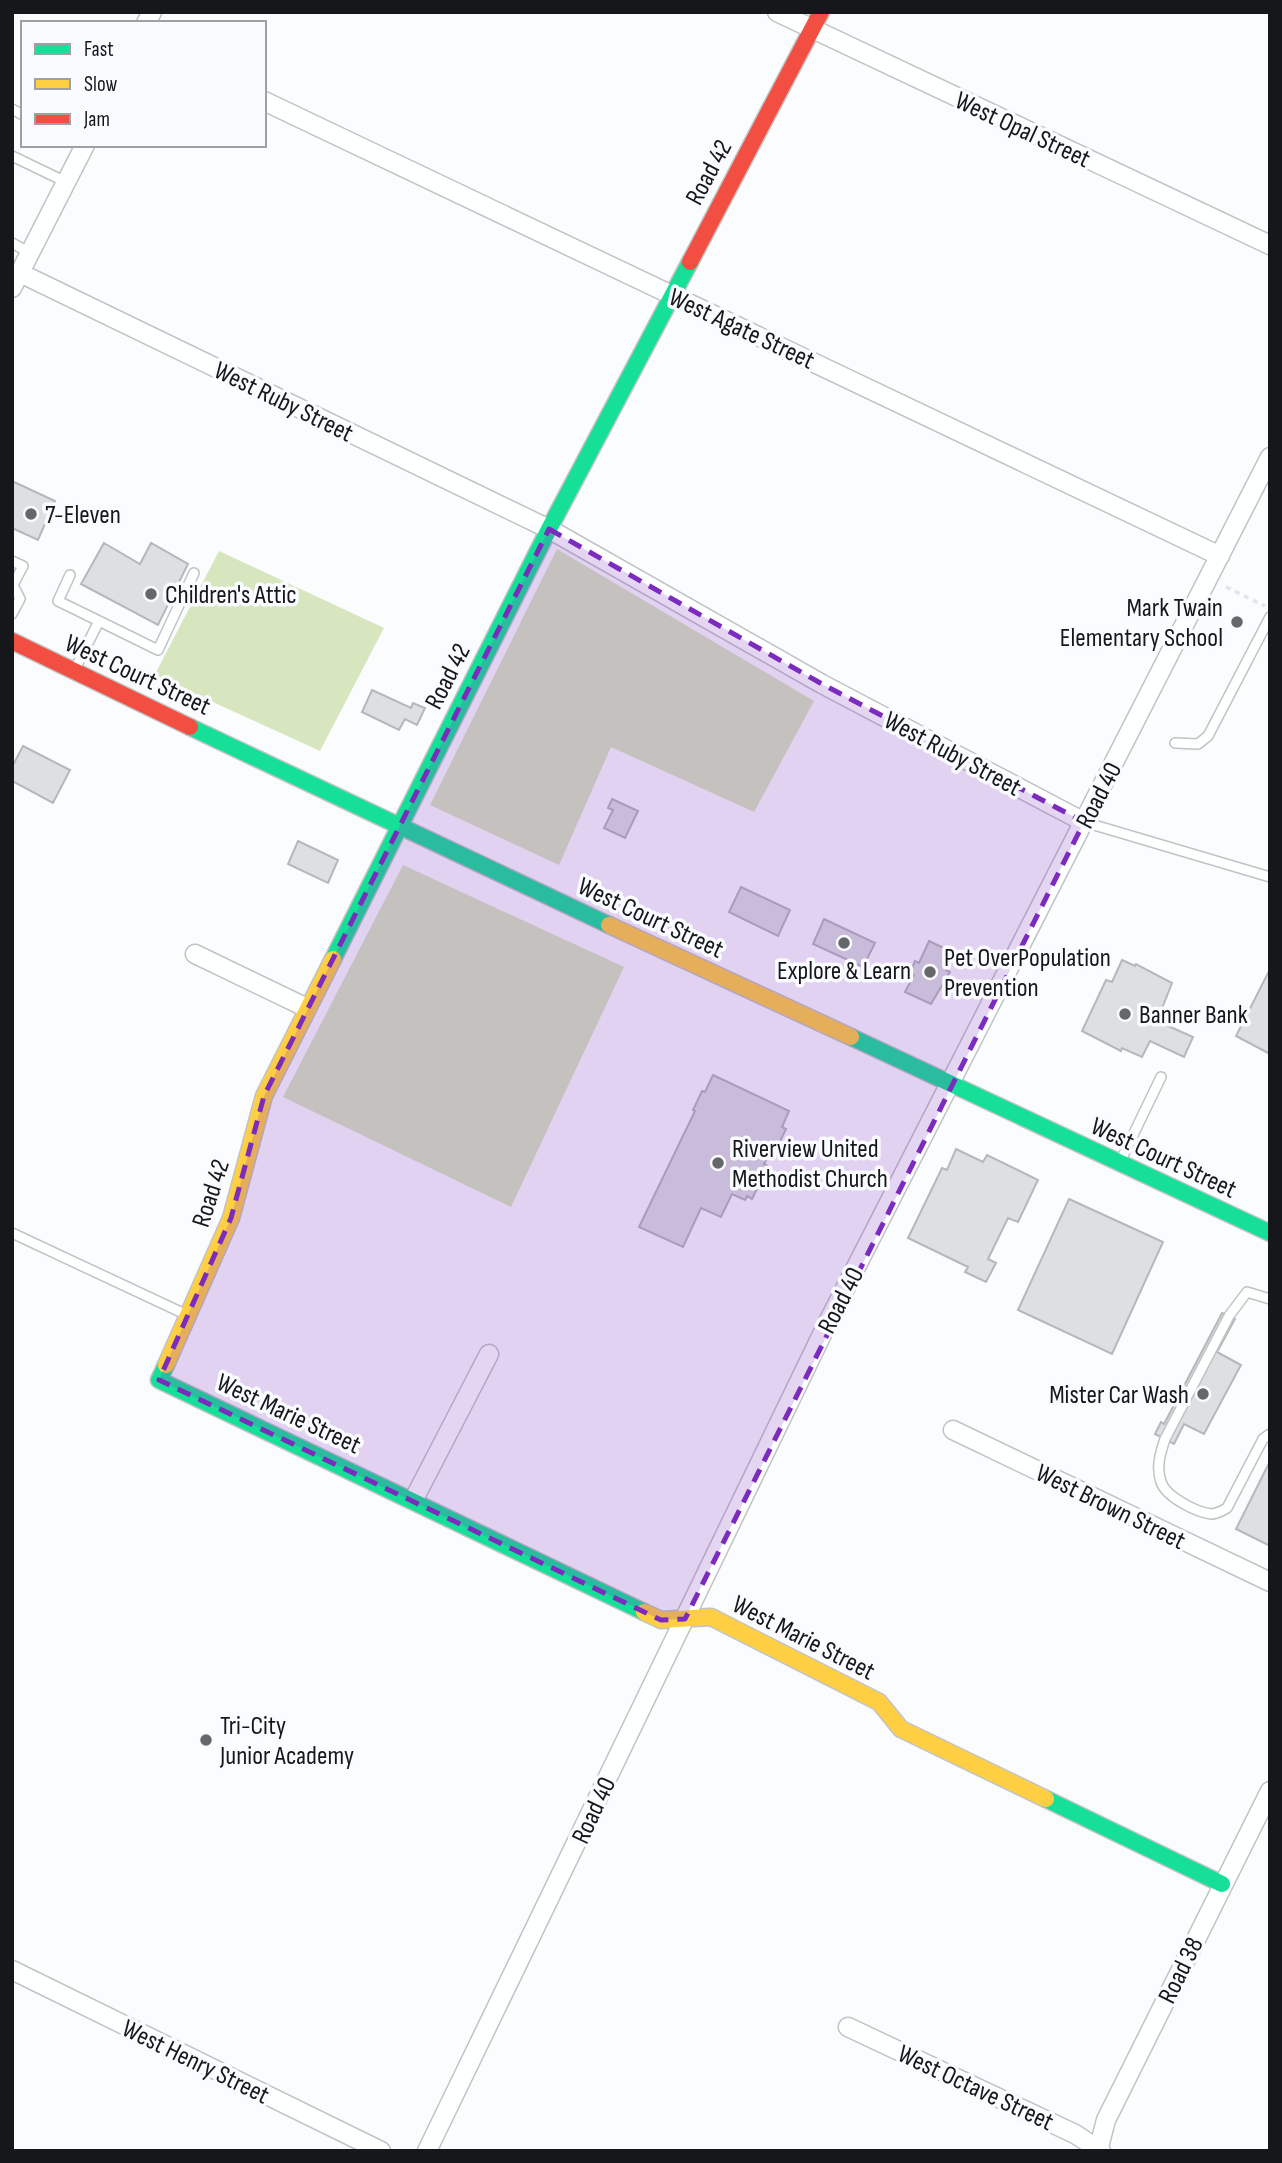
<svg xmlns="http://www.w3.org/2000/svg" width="1282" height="2163" viewBox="0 0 1282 2163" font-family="'Sofia Sans Condensed',sans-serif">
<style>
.green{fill:#d8e6c0}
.building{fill:#dddfe2;stroke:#b6b7ba;stroke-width:2}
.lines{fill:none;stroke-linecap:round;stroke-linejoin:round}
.lane-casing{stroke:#c1c3c5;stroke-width:12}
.street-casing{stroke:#c1c3c5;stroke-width:21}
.fast-casing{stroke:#c1c3c5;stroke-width:19}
.slow-casing{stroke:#c1c3c5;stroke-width:19}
.jam-casing{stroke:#c1c3c5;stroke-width:19}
.path{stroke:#e5e5e6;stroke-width:3.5;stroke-dasharray:5 5;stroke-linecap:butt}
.lane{stroke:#feffff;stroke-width:9}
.street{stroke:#feffff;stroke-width:18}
.fast{stroke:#16e098;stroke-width:16}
.slow{stroke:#ffcf43;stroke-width:16}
.jam{stroke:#f24e42;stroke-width:16}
.marked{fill:#7b2cbf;fill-opacity:0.2;stroke:#7b2cbf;stroke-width:5;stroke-dasharray:14 9;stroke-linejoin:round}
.poi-dot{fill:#66676a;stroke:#f9fbff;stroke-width:2.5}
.labels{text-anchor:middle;stroke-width:7;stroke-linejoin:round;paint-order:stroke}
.street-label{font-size:26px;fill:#16171b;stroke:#f9fbff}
.poi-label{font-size:26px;fill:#16171b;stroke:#f9fbff;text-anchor:start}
</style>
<rect width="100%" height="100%" fill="#fafcfe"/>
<path class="green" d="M557,549l257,152 -60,111 -143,-65 -52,118 -129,-60z
M219,551l165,77 -64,123 -162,-74 -5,1z
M403,865l221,102 -113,240 -228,-110z"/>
<path class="building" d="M12,481l43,20 -17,39 -26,-12z
M104,543l36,21 11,-21 37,21 -30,61 -77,-41z
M372,690l39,18 2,-5 12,5 -8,17 -12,-6 -6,11 -37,-18z
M23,746l47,24 -17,33 -41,-22v-14z
M612,799l26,12 -13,27 -21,-10 9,-18 -5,-2z
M298,841l40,19 -10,23 -40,-19z
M741,887l49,23 -12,26 -49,-24z
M824,919l51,24 -12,24 -50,-23z
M929,941l25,12 -8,17 4,2 -19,32 -26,-12 9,-17 -4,-2 5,-12 4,2z
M1122,960l13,6 1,-2 36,19 -15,38 36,16 -9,20 -34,-16 -8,16 -20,-9 -1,3 -39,-20 24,-51 6,2z
M1268,973l2,1v80l-34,-18z
M713,1075l76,36 -7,16 4,2 -10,21 -4,-2 -8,16 4,2 -16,33 -5,-3 -2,4 -13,-6 -11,23 -20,-9 -18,39 -44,-20 56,-116 -2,-1 9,-19 3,1z
M956,1149l27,13 4,-7 51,25 -20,42 -10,-4 -20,41 8,4 -10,19 -21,-10 3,-5 -60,-29 34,-70 5,2z
M1069,1199l94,43 -51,112 -94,-44z
M1222,1313l13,6 -18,33 24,13 -37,69 -20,-10 -10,20 -19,-10 6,-12 3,2z
M1269,1463h1v83l-34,-17z"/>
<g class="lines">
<defs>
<path id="lane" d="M12,109l11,6
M12,156l54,26
M12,243l18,10
M12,561l11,5 -10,19 7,14 -8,15
M70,575l-12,26 41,20 -24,48
M99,621l59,29 36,-77
M1175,743l23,1 10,-8 62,-119
M1084,822l186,55
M1122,1158l39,-81
M12,1233l173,81
M1270,1299l-23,-7 -18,24 -64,123c-5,15 -9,28 -4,43 5,15 35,30 50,32 6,0 11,-3 16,-6l36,-69 7,-5"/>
<path id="street" d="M777,12l493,233
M146,23l6,-11
M264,101l956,455
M20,273l529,256 273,155 262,138
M12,288l73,-143
M195,954l112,54
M953,1430l317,152
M414,1499l75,-145
M12,1970l369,181
M848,2027l227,107 26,17
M427,2151l401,-829 442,-865
M1098,2151l8,-31 164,-329"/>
<path id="fast" d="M190,727l419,198
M333,959l216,-430 141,-267
M851,1037l419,196
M166,1365l-7,15 485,232
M1046,1799l176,85"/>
<path id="slow" d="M609,925l242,112
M166,1365l65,-147 33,-122 69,-137
M644,1612l17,8 50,-3 168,85 22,27 145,70"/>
<path id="jam" d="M690,262l131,-250
M12,641l178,86"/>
</defs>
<use href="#lane" class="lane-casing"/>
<use href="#street" class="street-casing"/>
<use href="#fast" class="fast-casing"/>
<use href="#slow" class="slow-casing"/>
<use href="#jam" class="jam-casing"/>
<path class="path" d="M1226,587l39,19"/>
<use href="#lane" class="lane"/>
<use href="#street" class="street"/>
<use href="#fast" class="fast"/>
<use href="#slow" class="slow"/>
<use href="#jam" class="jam"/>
</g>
<path class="marked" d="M549,529l273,155 262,138 -399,797 -24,1 -502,-240 72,-162 33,-122z"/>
<g class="poi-dot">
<circle cx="31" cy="514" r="7"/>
<circle cx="151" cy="594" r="7"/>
<circle cx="1237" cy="622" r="7"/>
<circle cx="844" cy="943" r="7"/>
<circle cx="930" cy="972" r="7"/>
<circle cx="1125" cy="1014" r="7"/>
<circle cx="718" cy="1163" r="7"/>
<circle cx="1203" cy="1394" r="7"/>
<circle cx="206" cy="1740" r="7"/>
</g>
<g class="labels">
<g class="street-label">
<text transform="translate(1023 129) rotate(25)" y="9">West Opal Street</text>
<text transform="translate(708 172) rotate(-62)" y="9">Road 42</text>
<text transform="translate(742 328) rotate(25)" y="9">West Agate Street</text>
<text transform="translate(284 401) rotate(26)" y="9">West Ruby Street</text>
<text transform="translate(138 674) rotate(25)" y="9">West Court Street</text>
<text transform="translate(447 676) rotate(-63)" y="9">Road 42</text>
<text transform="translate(953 753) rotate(28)" y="9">West Ruby Street</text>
<text transform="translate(1098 795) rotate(-63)" y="9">Road 40</text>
<text transform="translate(651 917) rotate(25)" y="9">West Court Street</text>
<text transform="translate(1164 1157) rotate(25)" y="9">West Court Street</text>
<text transform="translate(210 1193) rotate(-72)" y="9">Road 42</text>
<text transform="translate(840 1300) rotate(-63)" y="9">Road 40</text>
<text transform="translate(289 1413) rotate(25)" y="9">West Marie Street</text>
<text transform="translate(1111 1506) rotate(26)" y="9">West Brown Street</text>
<text transform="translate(804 1637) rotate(27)" y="9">West Marie Street</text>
<text transform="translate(593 1810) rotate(-65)" y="9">Road 40</text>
<text transform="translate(1180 1970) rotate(-64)" y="9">Road 38</text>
<text transform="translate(196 2061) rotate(26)" y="9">West Henry Street</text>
<text transform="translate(976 2087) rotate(25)" y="9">West Octave Street</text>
</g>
<g class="poi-label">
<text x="45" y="523">7-Eleven</text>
<text x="165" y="603">Children's Attic</text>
<text x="1223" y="616" text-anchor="end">Mark Twain<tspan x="1223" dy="30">Elementary School</tspan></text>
<text x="944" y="966">Pet OverPopulation<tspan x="944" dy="30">Prevention</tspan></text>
<text x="844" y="979" text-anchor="middle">Explore &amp; Learn</text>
<text x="1139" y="1023">Banner Bank</text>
<text x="732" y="1157">Riverview United<tspan x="732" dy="30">Methodist Church</tspan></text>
<text x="1189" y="1403" text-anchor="end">Mister Car Wash</text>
<text x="220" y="1734">Tri-City<tspan x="220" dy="30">Junior Academy</tspan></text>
</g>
</g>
<rect width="1282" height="2163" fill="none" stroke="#16171b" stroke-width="28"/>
<rect x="21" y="21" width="245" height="126" fill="#f9fbff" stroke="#9ea0a4" stroke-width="2"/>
<rect x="35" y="44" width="35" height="10" fill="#16e098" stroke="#9ea0a4" stroke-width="2"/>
<text x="84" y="56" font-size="21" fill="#16171b">Fast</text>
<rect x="35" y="79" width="35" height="10" fill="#ffcf43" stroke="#9ea0a4" stroke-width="2"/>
<text x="84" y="91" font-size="21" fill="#16171b">Slow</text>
<rect x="35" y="114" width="35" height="10" fill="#f24e42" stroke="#9ea0a4" stroke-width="2"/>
<text x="84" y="126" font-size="21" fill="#16171b">Jam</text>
</svg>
